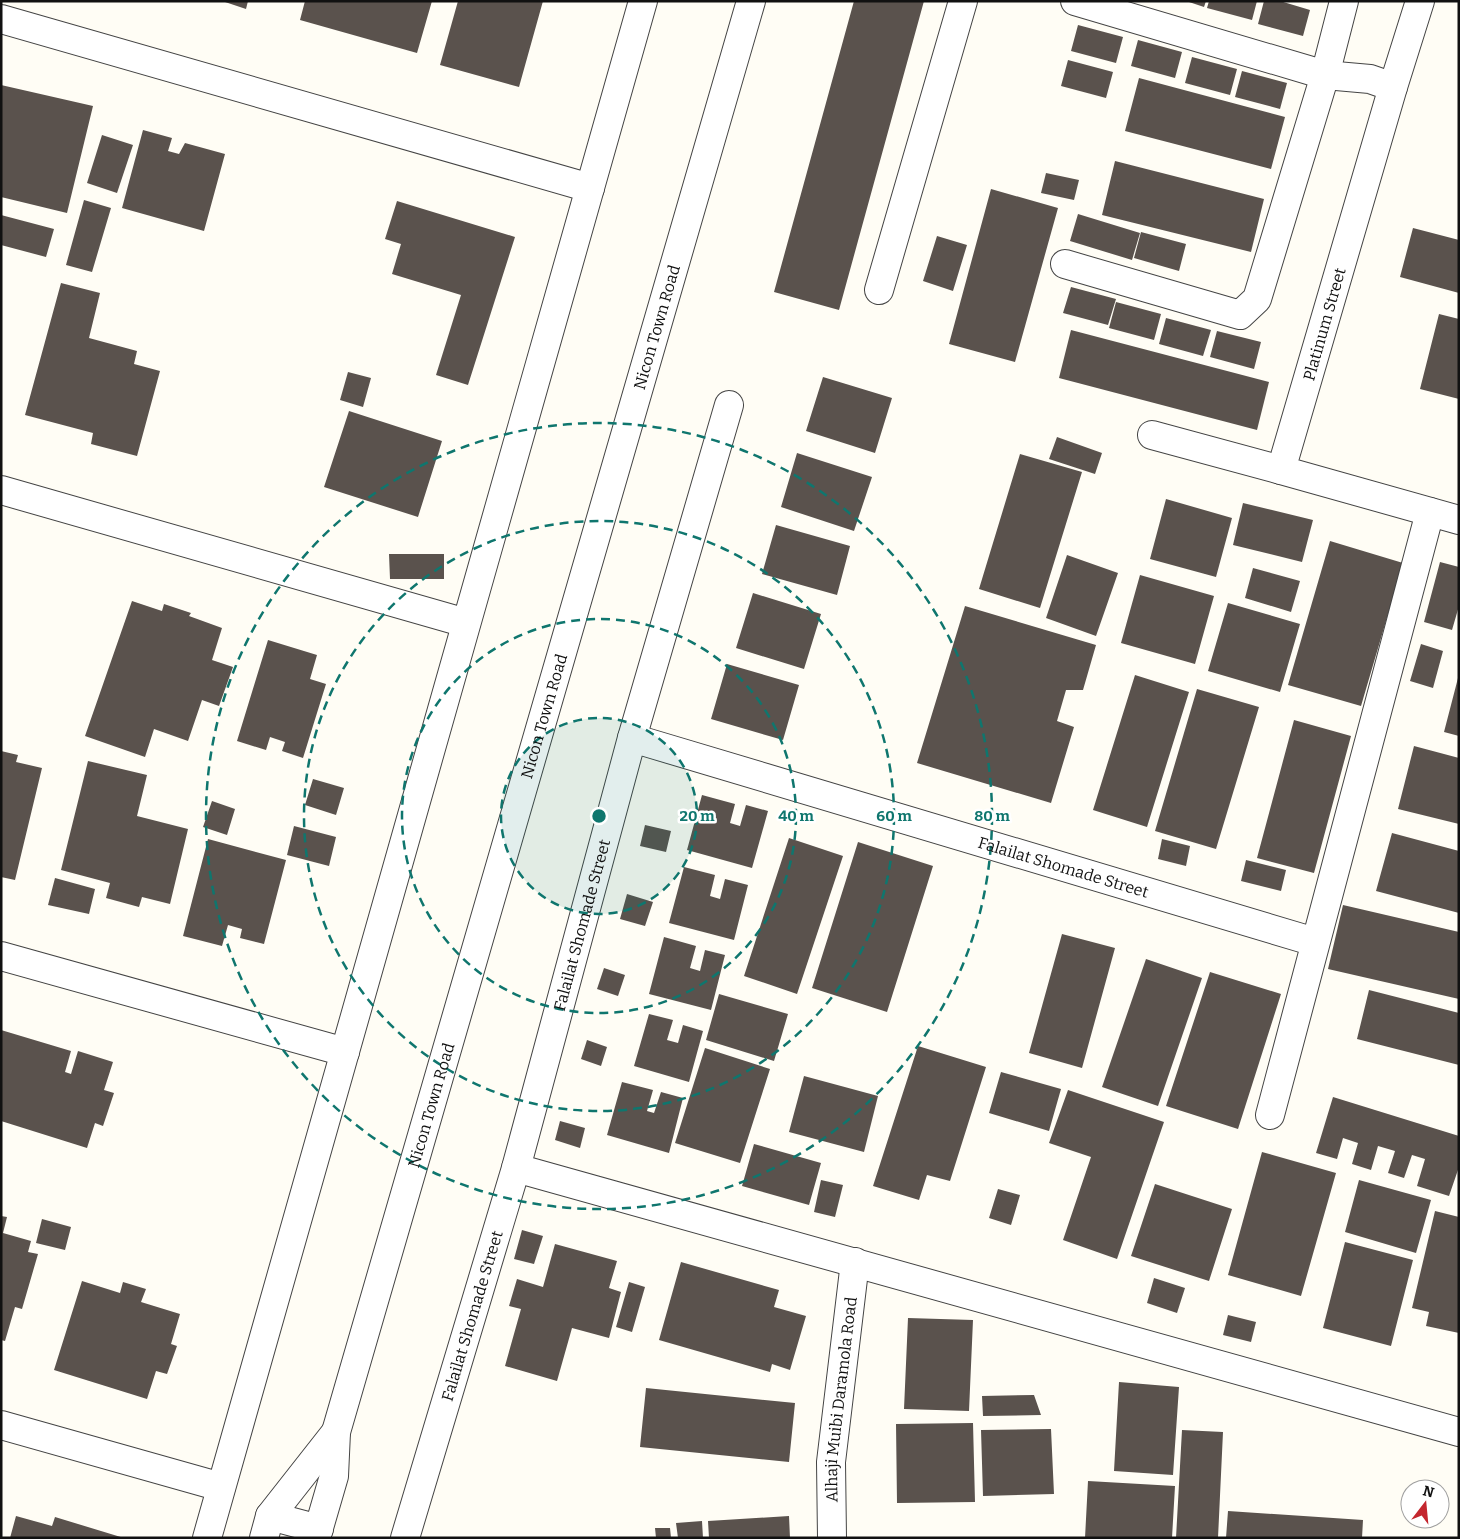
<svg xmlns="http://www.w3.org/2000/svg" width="1460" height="1539" viewBox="0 0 1460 1539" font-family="Bitter,serif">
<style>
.building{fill:#5a524d}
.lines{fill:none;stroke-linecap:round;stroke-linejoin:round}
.minor-casing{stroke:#444;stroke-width:30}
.minor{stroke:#fff;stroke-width:28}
.ring{fill:none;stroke:#0f766e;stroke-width:2.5;stroke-dasharray:9 6}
.labels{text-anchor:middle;stroke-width:5;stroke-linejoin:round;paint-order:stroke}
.street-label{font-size:16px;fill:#111;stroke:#fff}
.centre{fill:#0f766e;stroke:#fff;stroke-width:2.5}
.ring-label{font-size:15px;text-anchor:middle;font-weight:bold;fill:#0f766e;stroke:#fff;stroke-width:5;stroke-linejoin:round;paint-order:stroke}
</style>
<rect width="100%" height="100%" fill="#fffdf5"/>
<path class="building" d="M222,1h26l-2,8z
M305,1h127l-15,52 -117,-33z
M458,1h85l-24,86 -79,-22z
M854,1h70l-85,309 -65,-18z
M1186,1h20l-2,6z
M1209,1h48l-5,19 -45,-12z
M1264,1h16l30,9 -7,26 -45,-12z
M1078,25l45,12 -7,26 -45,-12z
M1138,40l44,12 -7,26 -44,-12z
M1192,57l45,12 -7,26 -45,-12z
M1068,60l45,12 -7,26 -45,-12z
M1242,71l45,12 -7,26 -45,-12z
M1139,78l146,39 -14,52 -146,-38z
M1,85l92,21 -26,107 -66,-16z
M143,130l29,8 -4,13 11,3 6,-11 40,11 -21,77 -82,-23z
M102,135l31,10 -16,48 -30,-10z
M1115,161l149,38 -13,53 -149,-37z
M1046,173l33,7 -5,20 -33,-7z
M991,189l67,19 -43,154 -66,-18z
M84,200l27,8 -19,64 -26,-7z
M397,201l118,36 -47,148 -32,-10 25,-80 -69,-21 9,-30 -16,-5z
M1078,214l62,19 -8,27 -62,-19z
M1,215l53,14 -8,28 -45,-12z
M1413,228l46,12v53l-59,-16z
M1141,232l45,12 -7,27 -45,-13z
M937,236l30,9 -14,46 -30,-10z
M61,283l39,10 -11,45 48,13 -3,13 26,7 -23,85 -46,-12 2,-11 -68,-18z
M1071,287l45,12 -8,26 -45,-12z
M1116,302l45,12 -7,26 -45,-12z
M1439,314l20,5v80l-39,-10z
M1166,318l45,12 -8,26 -44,-12z
M1071,330l198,52 -12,48 -198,-52z
M1217,331l44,11 -7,27 -44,-12z
M348,372l23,6 -8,29 -23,-7z
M823,377l69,21 -17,55 -69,-22z
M349,411l93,30 -24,76 -94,-30z
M1057,437l45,16 -7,21 -46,-15z
M797,453l75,24 -18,54 -73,-24z
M1020,454l62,18 -42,136 -61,-19z
M1166,499l66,19 -16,59 -66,-18z
M1243,503l70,17 -11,42 -69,-17z
M776,525l74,21 -13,49 -75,-21z
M1330,541l73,22 -42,143 -73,-21z
M389,554h55v25h-54z
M1067,555l51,18 -22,63 -50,-18z
M1440,562l19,5v39l-7,24 -28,-8z
M1253,568l47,13 -9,31 -46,-14z
M1140,575l74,21 -19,68 -74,-21z
M753,593l68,21 -17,55 -68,-21z
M132,601l30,10 2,-7 27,9 -2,3 33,12 -10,32 21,7 -14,39 -17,-6 -14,41 -34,-12 -9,28 -60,-21z
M1228,603l72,21 -20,68 -72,-21z
M965,606l131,39 -13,45h-17l-9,31 17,6 -23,76 -134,-40z
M268,640l49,15 -7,24 16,5 -23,74 -21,-7 3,-9 -15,-5 -4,13 -29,-9z
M1421,644l22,7 -10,37 -23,-7z
M727,664l72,21 -16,55 -72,-21z
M1135,675l54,17 -42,135 -54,-17z
M1458,678h1v58l-15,-4z
M1197,689l62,18 -43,142 -61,-18z
M1294,720l57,16 -37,137 -57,-15z
M1414,746l45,12v66l-61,-15z
M1,751l17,4 -2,7 26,6 -27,112 -14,-3z
M88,761l59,14 -10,41 51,13 -18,75 -28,-7 -3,10 -33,-9 4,-15 -49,-13z
M313,779l31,9 -8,27 -31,-10z
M702,795l33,9 -5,19 10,3 6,-21 22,6 -16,57 -65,-18z
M212,801l23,8 -8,26 -24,-8z
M645,825l26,6 -5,21 -26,-6z
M294,826l42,11 -7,29 -42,-11z
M1392,833l67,18v62l-83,-22z
M789,838l54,18 -46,138 -53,-18z
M208,839l78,21 -22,84 -24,-6 2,-9 -14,-4 -6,21 -39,-10z
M1162,839l28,7 -4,20 -28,-7z
M858,842l75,24 -46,146 -75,-24z
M1246,860l40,10 -5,21 -40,-10z
M684,867l31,8 -5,21 10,3 5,-20 23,6 -14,55 -65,-17z
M55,878l40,11 -6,25 -41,-9z
M627,894l26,8 -8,24 -25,-7z
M1343,905l116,27v67l-131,-30z
M1062,934l53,14 -33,120 -53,-15z
M664,937l32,9 -6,22 10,3 5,-21 20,5 -14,55 -62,-16z
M1146,959l56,19 -44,128 -56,-19z
M604,968l21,7 -7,21 -21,-7z
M1210,972l71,22 -43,135 -72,-23z
M1369,990l90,23v52l-102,-26z
M719,994l69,20 -14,47 -68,-21z
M649,1014l24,6 -6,20 11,3 5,-18 20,6 -14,51 -55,-16z
M1,1030l70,21 -6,21 6,2 7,-23 35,11 -9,28 10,3 -11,33 -8,-3 -8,25 -86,-27z
M587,1040l20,7 -6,19 -20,-7z
M918,1046l68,21 -36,114 -23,-6 -8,25 -46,-14z
M705,1048l65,21 -30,94 -65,-20z
M1001,1072l60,17 -12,42 -60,-18z
M804,1076l74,20 -14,56 -75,-20z
M622,1082l31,8 -6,21 7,2 7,-21 22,6 -14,55 -62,-18z
M1068,1090l96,32 -47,137 -54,-19 28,-83 -42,-14z
M1333,1097l126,39v31l-10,29 -32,-10 8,-27 -13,-4 -8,23 -16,-5 7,-22 -17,-5 -7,24 -19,-6 6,-21 -15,-5 -6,21 -21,-6z
M560,1121l25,7 -5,20 -25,-8z
M754,1144l67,19 -12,42 -67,-19z
M1262,1152l74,21 -35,123 -73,-21z
M821,1180l22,5 -8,32 -21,-5z
M1359,1180l72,20 -15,53 -71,-21z
M1155,1184l77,25 -23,72 -78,-25z
M998,1189l22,6 -9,30 -22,-7z
M1435,1211l24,6v116l-33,-7 3,-14 -17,-4z
M1,1216l6,1 -4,16 28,8 -3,11 10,2 -16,55 -7,-2 -10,34 -4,-1z
M42,1219l29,8 -6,23 -29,-7z
M522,1230l21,6 -9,28 -20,-5z
M1345,1242l68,18 -22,86 -68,-18z
M555,1244l62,17 -8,27 12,4 -12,46 -37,-10 -15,53 -52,-15 16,-57 -12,-3 8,-27 26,8z
M681,1262l98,28 -5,17 32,9 -16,54 -18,-6 -2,8 -111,-32z
M1154,1278l31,10 -8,25 -30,-10z
M82,1281l38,12 3,-11 23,7 -5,13 39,12 -9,30 6,2 -10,28 -11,-3 -9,28 -93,-29z
M629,1282l16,5 -13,45 -16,-5z
M1228,1315l28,7 -5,20 -28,-7z
M908,1318l65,2 -4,91 -65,-2z
M1119,1382l60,5 -6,88 -59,-4z
M646,1388l149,15 -6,59 -149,-15z
M1034,1395l7,20 -58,1 -1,-20z
M973,1423l2,79 -78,1 -1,-79z
M1051,1429l3,65 -71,2 -2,-66z
M1182,1430l41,2 -5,106h-42z
M1088,1481l87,5 -3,52h-87z
M1228,1511l135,9 -1,18h-136z
M16,1516l36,10 3,-9 69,21h-114z
M789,1516l1,22h-81l-1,-17z
M702,1521l1,17h-25l-2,-15z
M655,1528h15l1,10h-15z"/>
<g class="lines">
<defs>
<g id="minor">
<path d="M1075,1l250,74 45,4 23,8"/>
<path d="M1420,1l-27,86 -112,383 178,50"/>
<path d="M1,19l589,169"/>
<path d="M1065,264l175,51 17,-16 68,-224 19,-74"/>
<path d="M879,290l84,-289"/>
<path d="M1152,435l129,35"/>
<path d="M1,490l465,133"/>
<path d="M632,738l97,-333"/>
<path d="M1,956l344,96"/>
<path d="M1270,1115l160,-603"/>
<path d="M516,1168l943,264"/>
<path d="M1,1425l220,62"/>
<path d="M270,1516l49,13"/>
<path d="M207,1538l436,-1537"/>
<path d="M264,1538l6,-22 66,-84"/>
<path id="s1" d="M316,1538l18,-62 2,-44 415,-1431"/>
<path id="s2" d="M405,1538l111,-370 116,-430 683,204"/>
<path id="s3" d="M832,1538l-1,-76 24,-200"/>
</g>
</defs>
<use href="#minor" class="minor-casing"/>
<use href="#minor" class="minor"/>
</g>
<circle cx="599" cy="816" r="98" fill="#0f766e" fill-opacity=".12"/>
<g class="ring">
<circle cx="599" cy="816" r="98"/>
<circle cx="599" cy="816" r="197"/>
<circle cx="599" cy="816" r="295"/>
<circle cx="599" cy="816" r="393"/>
</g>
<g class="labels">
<g class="street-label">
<text transform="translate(1324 324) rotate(-74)" y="6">Platinum Street</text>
<text dy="6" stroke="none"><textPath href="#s1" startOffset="1259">Nicon Town Road</textPath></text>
<text dy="6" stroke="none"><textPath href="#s1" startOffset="854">Nicon Town Road</textPath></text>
<text dy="6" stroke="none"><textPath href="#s2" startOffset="1282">Falailat Shomade Street</textPath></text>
<text dy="6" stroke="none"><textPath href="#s2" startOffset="638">Falailat Shomade Street</textPath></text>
<text dy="6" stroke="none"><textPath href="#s1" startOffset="449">Nicon Town Road</textPath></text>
<text dy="6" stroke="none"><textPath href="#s2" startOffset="232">Falailat Shomade Street</textPath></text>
<text dy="6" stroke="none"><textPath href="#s3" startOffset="139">Alhaji Muibi Daramola Road</textPath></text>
</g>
</g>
<circle cx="599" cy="816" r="8" class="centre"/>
<g class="ring-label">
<text x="697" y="821">20 m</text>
<text x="796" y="821">40 m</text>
<text x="894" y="821">60 m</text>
<text x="992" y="821">80 m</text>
</g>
<rect width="1460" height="1539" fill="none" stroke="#111111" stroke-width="5"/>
<g transform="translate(1425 1504) rotate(16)"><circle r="24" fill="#ffffff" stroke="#a0a0a0"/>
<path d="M0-4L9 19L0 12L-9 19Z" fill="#c4262e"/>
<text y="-8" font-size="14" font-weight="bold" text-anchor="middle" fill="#111111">N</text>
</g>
</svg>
